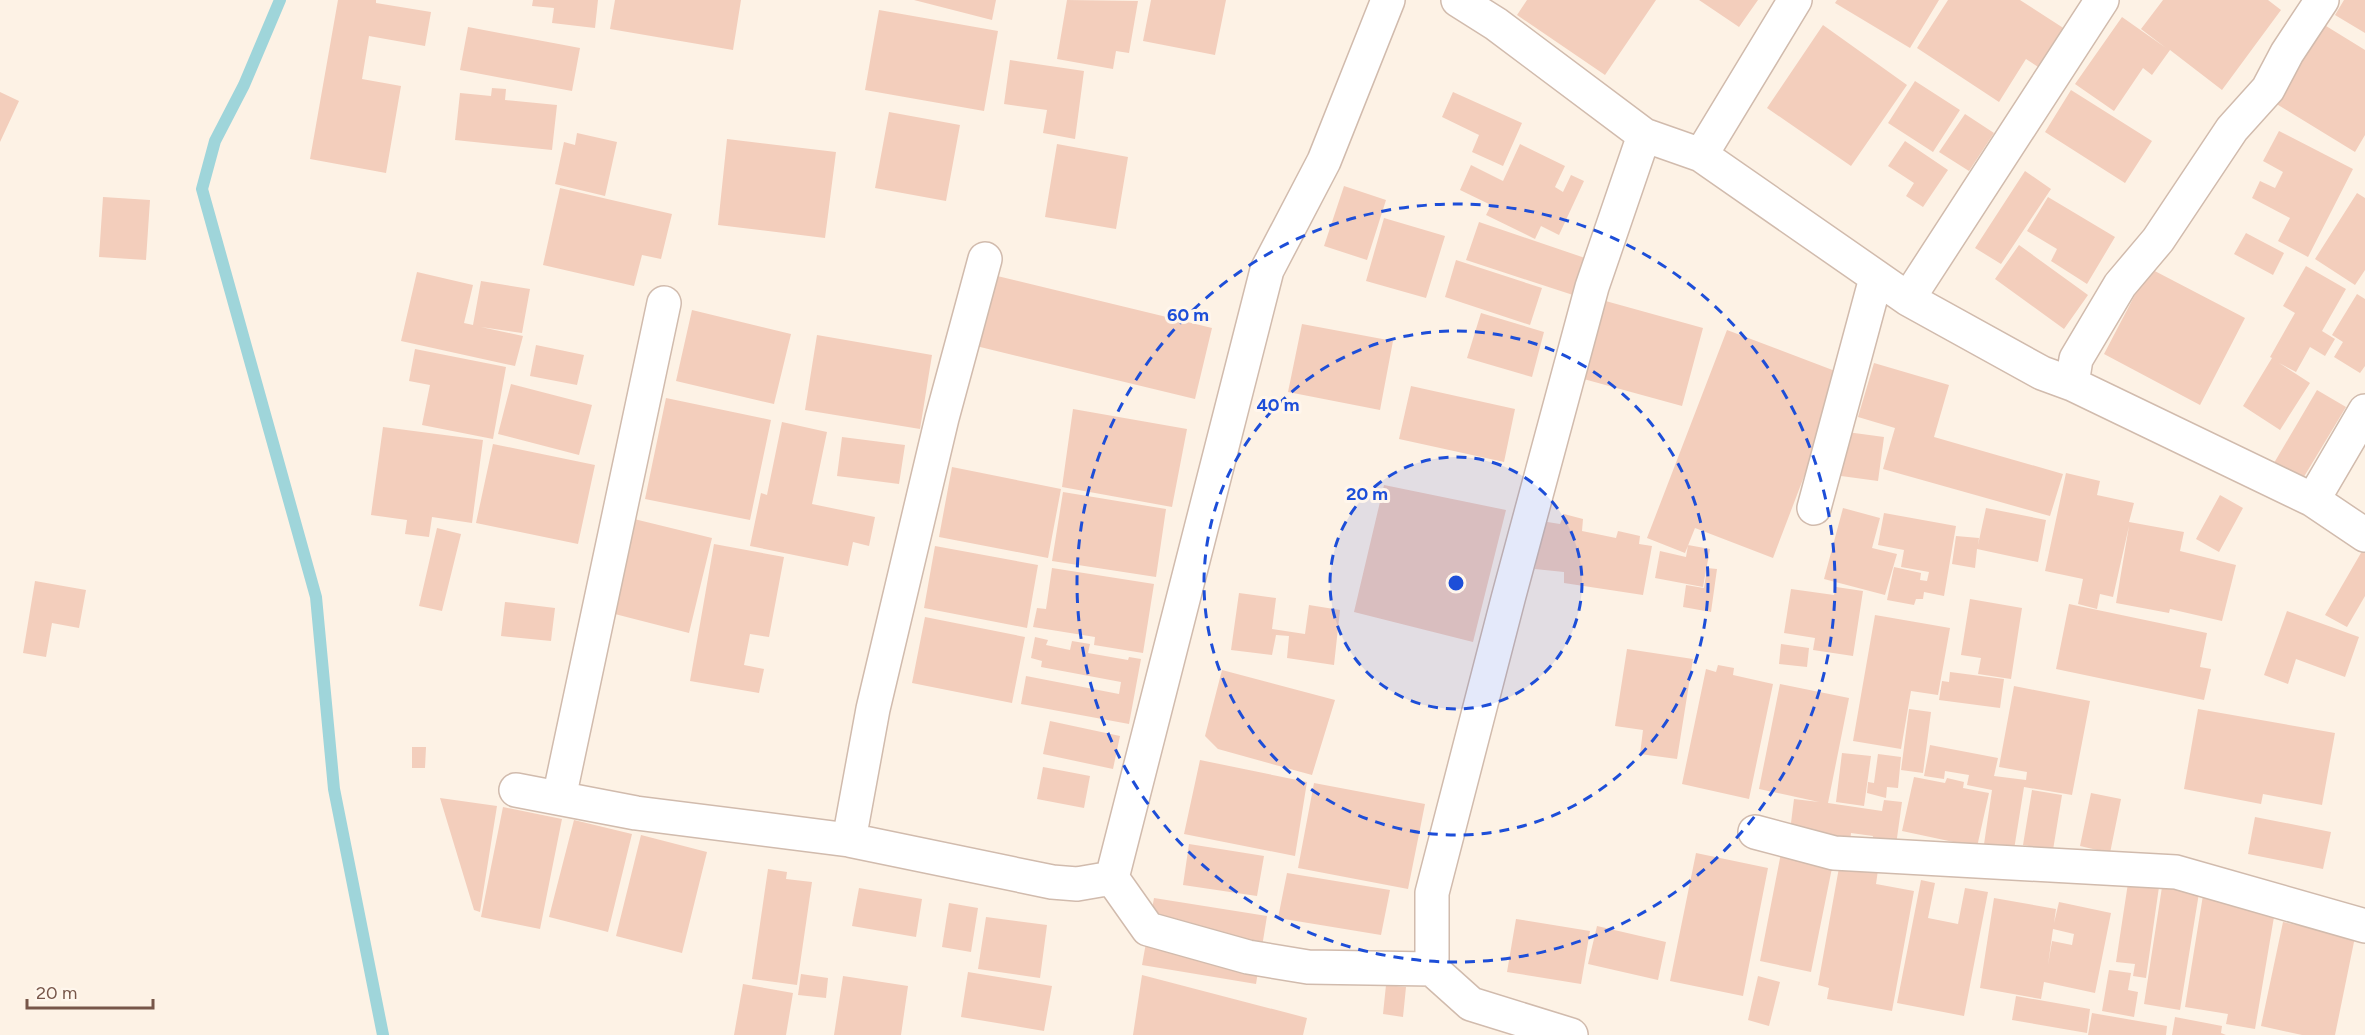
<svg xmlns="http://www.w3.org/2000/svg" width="2365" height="1035" viewBox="0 0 2365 1035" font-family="Figtree,sans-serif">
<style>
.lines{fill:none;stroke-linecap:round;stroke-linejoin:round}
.stream{stroke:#9fd5da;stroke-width:12}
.building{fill:#f3cebc;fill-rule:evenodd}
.street-casing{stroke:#d1bbad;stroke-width:36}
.street{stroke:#fff;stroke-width:33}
.ring{fill:none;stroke:#1d4ed8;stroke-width:3;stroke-dasharray:10 8}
.centre{fill:#1d4ed8;stroke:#fff6ec;stroke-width:3}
.ring-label{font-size:18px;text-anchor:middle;font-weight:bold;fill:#1d4ed8;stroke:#fff6ec;stroke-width:6;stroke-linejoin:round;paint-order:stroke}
</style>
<rect width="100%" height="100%" fill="#fdf2e5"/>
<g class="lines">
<path class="stream" d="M280,0l-36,85 -29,56 -13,48 114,408 18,192 49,246"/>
</g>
<path class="building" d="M338,0h38v3l55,9 -6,34 -56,-10 -7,43 39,7 -15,87 -76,-14z
M533,0h65l-3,28 -43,-5 2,-15 -22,-2z
M615,0h126l-8,50 -123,-21z
M914,0h82l-4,20z
M1067,0l71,1 -9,52 -13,-2 -3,18 -56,-10z
M1151,0h75l-11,55 -72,-14z
M1527,0h129l-51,75 -88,-60z
M1699,0h59l-19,27z
M1837,0h102l-29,48 -75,-45z
M1948,0h72l48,31 -25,39 -17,-11 -27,43 -82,-54z
M2163,0h105l13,10 -59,80 -52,-40 -18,25 -9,-7 -29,43 -39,-27 47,-67 44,31 -25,-19z
M2344,0h21v33l-30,-18z
M879,10l119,21 -14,80 -119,-21z
M2318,21l47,29v85l-10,17 -85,-52z
M1823,25l84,60 -56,81 -84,-58z
M468,27l112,21 -8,43 -112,-21z
M1010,60l74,11 -9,68 -32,-6 4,-23 -43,-6z
M1915,81l45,29 -27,42 -45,-29z
M492,88l14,1 -1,11 52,5 -5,45 -97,-10 5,-47 31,3z
M2071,90l81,51 -27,42 -80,-51z
M0,92l19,9 -19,41z
M1453,92l69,31 -19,43 -31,-14 7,-17 -37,-18z
M889,112l71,13 -14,76 -71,-13z
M1965,114l29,19 -25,38 -30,-19z
M2279,131l74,38 -45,88 -30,-16 12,-23 -38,-20 8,-17 15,7 8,-16 -20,-11z
M577,133l40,9 -12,54 -50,-12 9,-42 11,3z
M727,139l109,13 -11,86 -107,-13z
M1905,141l43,29 -25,37 -17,-11 8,-13 -26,-17z
M1057,144l71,13 -12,72 -71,-12z
M1520,144l45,22 -10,21 8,5 8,-17 13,6 -25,54 -18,-9 -6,13 -49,-24 5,-10 -31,-15 11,-25 32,16z
M2025,171l26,18 -50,75 -26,-16z
M1344,186l42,14 -19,60 -43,-14z
M560,188l112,26 -11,45 -19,-4 -8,31 -91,-21z
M2357,193l8,5v72l-10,15 -40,-26z
M103,197l47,3 -4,60 -47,-3z
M2048,197l67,40 -28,47 -36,-23 6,-12 -30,-18z
M1384,218l61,18 -19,62 -60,-17z
M1479,222l106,36 -12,37 -107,-35z
M2246,233l38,20 -11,22 -39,-21z
M2019,245l69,50 -24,34 -69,-50z
M1456,260l86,28 -12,37 -85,-28z
M2306,266l40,23 -24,42 13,8 -10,17 -15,-9 -14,25 -17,-9 31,20 -30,47 -37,-24 29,-48 -2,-1 25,-44 -12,-7z
M2149,268l96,50 -45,87 -96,-51z
M417,272l56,13 -9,38 9,2 8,-44 49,8 -8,44 -41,-6 42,9 -8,30 -114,-25z
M989,274l223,54 -17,71 -223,-54z
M2357,294l8,5v67l-5,7 -26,-16 9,-15 -11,-7z
M1602,300l101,28 -21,78 -102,-28z
M692,310l99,24 -17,70 -98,-23z
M1481,313l63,19 -12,45 -65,-19z
M1302,324l91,17 -13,69 -92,-18z
M1727,330l116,44 -70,184 -78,-30 -10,25 -38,-15z
M817,335l115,20 -12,74 -115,-19z
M536,345l48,10 -7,30 -47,-9z
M415,349l91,18 -13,72 -71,-14 8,-40 -21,-4z
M1874,363l75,22 -15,52 129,37 -13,42 -167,-47 12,-41 -37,-11z
M511,384l81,21 -13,50 -81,-21z
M1411,386l104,23 -11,53 -105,-23z
M2317,390l29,17 -44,73 -28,-17z
M666,398l105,22 -21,100 -105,-21z
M1073,409l114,20 -15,78 -110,-20z
M782,422l45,10 -15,72 63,13 -6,29 -16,-4 -5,24 -98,-20 11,-53 6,2z
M383,427l100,13 -11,83 -40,-6 -3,20 -24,-3 2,-14 -36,-5z
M1847,432l37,5 -6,44 -37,-5z
M842,437l63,8 -6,39 -62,-8z
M493,444l102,21 -17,79 -102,-21z
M952,467l109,22 -13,69 -109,-21z
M2066,473l34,8 -3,14 37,8 -5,19 55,10 -4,19 56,14 -14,56 -52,-12 -1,4 -53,-10 13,-77 -16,71 -13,-3 -3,15 -19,-5 5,-25 -38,-8z
M1384,485l122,25 -33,132 -119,-30z
M1063,492l103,17 -10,68 -104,-16z
M2220,495l23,13 -24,44 -23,-13z
M1843,508l37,10 -8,30 25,6 -12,41 -61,-16z
M1986,508l60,12 -8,42 -61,-13 -2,19 -23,-4 4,-28 23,2 -1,7z
M1884,513l72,13 -12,70 -20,-4 -1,7h-7l-2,6 -27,-5 7,-33 27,6 -1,7 7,1 2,-9 -28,-5 3,-17 -26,-5z
M1564,514l19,5 -1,12 34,7 2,-7 22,5 -1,8 13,2 -9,49 -79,-12v-11l-29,-3 6,-48 19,3z
M630,518l82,20 -23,95 -82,-21z
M437,528l24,6 -19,77 -23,-5z
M714,544l70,13 -15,80 -19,-3 -6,31 20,4 -5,24 -69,-12z
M1688,545l22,4 -7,38 -48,-9 5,-27 26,6z
M935,546l103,19 -11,63 -103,-20z
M2365,546v50l-18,31 -22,-12z
M1052,568l102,16 -11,69 -49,-8 1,-8 -62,-10 4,-19 9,1z
M1707,568l10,1 -6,43 -28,-5 3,-22 18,3z
M35,581l51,9 -7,38 -27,-5 -6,34 -23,-4z
M1836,587l27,4 -10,65 -40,-6 2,-12 -31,-5 7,-44 43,6z
M1239,593l37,5 -4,31 33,5 4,-29 31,5 -6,55 -47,-7 2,-22 -13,-1 -4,20 -41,-5z
M1970,599l52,9 -11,71 -33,-5 3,-16 -20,-3z
M505,602l50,6 -4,33 -50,-5z
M2069,604l138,29 -7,34 11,2 -7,31 -148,-31z
M2287,611l72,26 -14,40 -49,-18 -8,25 -24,-9z
M1875,615l75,13 -12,67 -27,-4 -10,58 -48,-8z
M925,617l100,20 -13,66 -100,-20z
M1035,637l13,3 -2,5 24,5 2,-9 18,3 -2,9 40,7 1,-3 12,2 -12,65 -108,-20 5,-28 93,18 2,-12 -80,-15 1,-6 -11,-3z
M1781,644l28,4 -2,19 -28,-3z
M1627,649l66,10 -16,100 -37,-5 3,-24 -28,-4z
M1718,665l16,3 -1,7 40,9 -24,115 -67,-15 24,-115 10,3z
M1222,670l113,30 -23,75 -94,-26 -13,-13z
M1950,672l54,7 -4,29 -61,-8 3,-19 7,1z
M1780,684l69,14 -21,105 54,8 2,-11 18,2 -6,43 -25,1 2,-10 -22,-3 -1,9 -60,-11 4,-32 25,3 -60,-13z
M2014,686l76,15 -18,94 -48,-8 -11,69 -30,-5 9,-61 -25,-5 2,-10 -24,-4 -1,8 -20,-3 6,-31 68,13 -4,18 32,4 1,-8 -28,-5z
M1909,709l22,3 -8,61 -22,-3z
M2198,709l137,24 -13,72 -59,-11 -2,10 -77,-15z
M1050,721l70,15 -7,33 -70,-15z
M412,747h14l-1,21h-13z
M1842,753l29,3 -7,50 -28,-4z
M1878,754l23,3 -3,31 -11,-1 -1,11 -19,-5 1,-11 6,1z
M1200,760l107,22 -12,74 -111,-22z
M1043,767l47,9 -6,32 -47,-9z
M1914,777l31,6 2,-5 17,4 -1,6 26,5 -12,54 -75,-16z
M1314,783l111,21 -17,85 -110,-21z
M2032,790l30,5 -9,55 -30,-5z
M2091,793l30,6 -11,54 -30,-7z
M440,798l57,8 -17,106 -6,-2z
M503,807l59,12 -22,110 -59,-12z
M2255,817l76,15 -8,37 -75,-15z
M574,820l58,14 -24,98 -59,-15z
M641,835l66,17 -25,101 -66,-17z
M1189,844l75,12 -7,40 -74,-11z
M1696,853l72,15 -25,128 -73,-15z
M1781,853l52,10 -22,109 -51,-11z
M1840,862l38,8 -2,14 38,7 -22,120 -65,-12 2,-11 -11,-3z
M768,869l19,3 -1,7 26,3 -15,103 -45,-6z
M1287,873l103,17 -9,45 -103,-17z
M1921,880l14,3 -7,35 30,6 7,-36 23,4 -24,124 -67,-13z
M2128,883l31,4 -13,91 -13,-2 2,-12 -19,-2z
M2162,887l37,6 -19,117 -36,-6z
M859,888l63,11 -6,38 -64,-11z
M2204,889l71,22 -20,118 -29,-5 2,-10 -43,-7z
M1154,898l113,18 -11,68 -114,-19z
M1994,898l62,11 -2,14 5,-21 52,11 -16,80 -51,-11 -3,17 -61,-11zM2053,929l21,5 -2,11 -20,-4 -4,24z
M949,903l29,5 -7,44 -29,-5z
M986,917l61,8 -7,53 -62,-9z
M1516,919l74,12 -9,53 -74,-12z
M2283,922l72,15 -20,98h-33l-41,-9z
M1597,926l69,16 -8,38 -70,-16z
M2109,970l22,3 -3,17 10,2 -4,25 -32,-6z
M968,972l84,14 -8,45 -83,-14z
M801,974l27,4 -2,20 -28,-3z
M1142,975l165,43 -4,17h-170z
M843,976l65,10 -7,49h-67z
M1758,976l22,6 -11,44 -21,-6z
M743,984l50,9 -7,42h-52z
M1386,985l20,2 -3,30 -20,-3z
M2016,996l74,13 -3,24 -75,-13z
M2092,1013l75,13 -1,9h-78z
M2175,1017l47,9 -1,7 5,2h-54z"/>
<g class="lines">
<defs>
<path id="street" d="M1458,0l38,24 148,111 57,20 207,144 134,74 30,11 241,116 52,35
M1701,155l94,-155
M1908,299l194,-299
M2072,384l4,-25 44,-74 38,-45 74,-111 36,-40 19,-36 35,-53
M2313,500l52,-89
M1814,508l62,-230
M516,790l120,23 213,27 203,42 25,2 35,-6 155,-608 57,-109 64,-161
M559,798l105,-495
M1755,832l79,21 342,19 189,54
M849,840l24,-131 69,-291 43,-159
M1112,878l36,51 100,28 60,10 124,2
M1571,1035l-100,-31 -39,-35v-76l76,-294 84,-312 52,-152"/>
</defs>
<use href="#street" class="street-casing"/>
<use href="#street" class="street"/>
</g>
<circle cx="1456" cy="583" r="126" fill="#1d4ed8" fill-opacity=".12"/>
<g class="ring">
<circle cx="1456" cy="583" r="126"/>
<circle cx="1456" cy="583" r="252"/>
<circle cx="1456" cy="583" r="379"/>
</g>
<circle cx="1456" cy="583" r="9" class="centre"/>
<g class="ring-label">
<text x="1188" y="321">60 m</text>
<text x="1278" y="411">40 m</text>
<text x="1367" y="500">20 m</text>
</g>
<path d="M27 999v9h126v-9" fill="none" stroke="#775649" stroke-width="3"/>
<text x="36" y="999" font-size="18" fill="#775649" stroke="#fff6ec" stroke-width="4.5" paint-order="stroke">20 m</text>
</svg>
